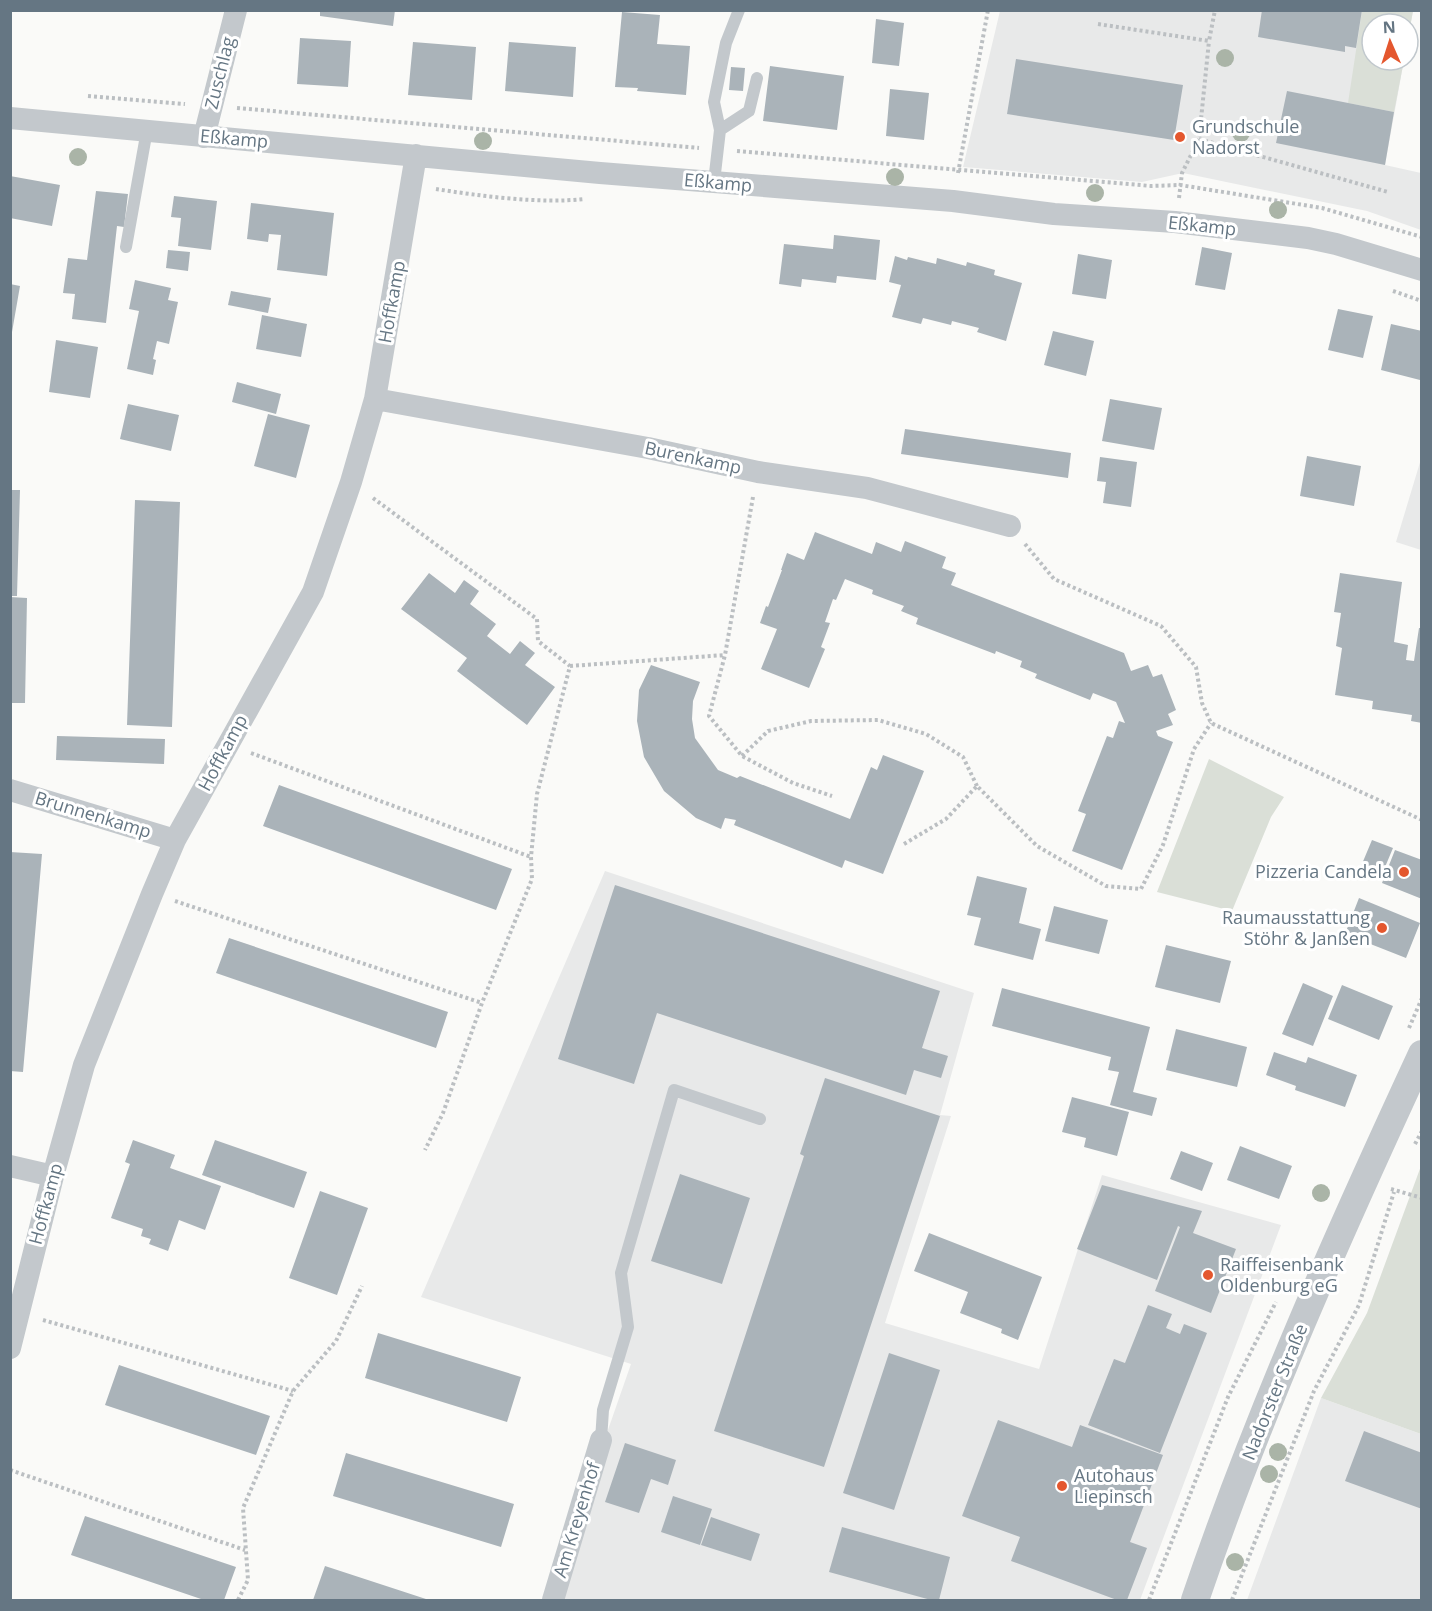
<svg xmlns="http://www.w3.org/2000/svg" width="1432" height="1611" viewBox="0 0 1432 1611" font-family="'Open Sans',sans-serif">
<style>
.built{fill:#e8e9e9}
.green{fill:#dadfd7}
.building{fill:#aab3b9}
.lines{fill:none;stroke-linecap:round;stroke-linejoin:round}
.path{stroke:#bbbfc2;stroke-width:4;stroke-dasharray:3 3;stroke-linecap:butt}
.service{stroke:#c3c8cc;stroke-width:12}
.minor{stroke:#c3c8cc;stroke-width:22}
.tertiary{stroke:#c3c8cc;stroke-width:28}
.tree{fill:#aab4a7}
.poi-dot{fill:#e4572e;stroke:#fff;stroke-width:2}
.labels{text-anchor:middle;stroke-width:6;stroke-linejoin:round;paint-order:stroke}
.street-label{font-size:18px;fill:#657683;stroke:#fff}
.poi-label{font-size:18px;fill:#657683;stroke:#fff;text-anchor:start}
</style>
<rect width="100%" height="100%" fill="#fafaf8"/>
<path class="built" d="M1000,11h413l-5,27v-14h-36v36h32l-19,105 36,8v57l-54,-19 -184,-38 -41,9 -179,-15z
M1421,459l1,91h-1l-25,-8z
M605,871l369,122 -34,122 11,1 -66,207 154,46 63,-194 179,50 -141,375h-586l26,-90 51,-146 -210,-67z
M1321,1398l100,36v166h-174z"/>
<path class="green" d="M1362,11h51l-5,27v-14h-36v36h32l-10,52 -46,-9z
M1209,759l75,38 -13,20 -39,94 -75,-19z
M1421,1166v268l-100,-36 46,-85z"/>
<path class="building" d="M320,10h75l-2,16 -73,-10z
M1262,10h100l-6,38 -11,-2v6l-87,-15z
M622,12l38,3 -3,29 33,2 -4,49 -49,-4 1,-3 -23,-1z
M876,19l28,4 -5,43 -27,-3z
M300,38l51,3 -3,46 -51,-3z
M413,42l63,5 -4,53 -64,-5z
M509,42l67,5 -3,50 -68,-6z
M1016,59l167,26 -9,55 -167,-26z
M770,66l74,10 -7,54 -74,-9z
M731,67l14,1 -2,23 -14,-1z
M890,89l39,4 -5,47 -38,-4z
M1287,91l107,21 -9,53 -109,-22z
M10,176l50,9 -8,41 -42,-8z
M96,191l32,3 -4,33 -7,-1 -11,97 -34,-4 3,-25 -12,-1 5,-35 19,2z
M174,196l43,5 -6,49 -33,-4 3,-28 -10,-1z
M251,203l83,10 -7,63 -50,-6 4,-35 -12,-1 -1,8 -21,-3z
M834,235l46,5 -4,40 -39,-4 -1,7 -34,-4 -1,8 -22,-3 5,-40 49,5z
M1202,247l30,6 -7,37 -30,-5z
M168,250l22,2 -2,19 -22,-3z
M1078,254l34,6 -6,39 -34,-5z
M895,256l12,4 1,-3 28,7 1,-6 29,8 1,-4 28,8 -1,5 28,8 -16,58 -29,-9 2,-4 -27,-7 -1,4 -28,-7 -2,6 -29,-7 9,-32 -12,-3z
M135,280l36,8 -3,12 10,2 -9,42 -12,-3 -4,18 3,1 -3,15 -26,-6 12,-58 -10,-2z
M10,284l10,2 -8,46h-2z
M231,291l40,7 -3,15 -40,-8z
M1338,309l35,7 -10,42 -35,-8z
M262,315l45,9 -6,33 -45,-8z
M1391,324l31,7 -2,49 -39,-10z
M1053,331l41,10 -8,35 -42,-11z
M56,340l42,7 -8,51 -41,-6z
M237,382l44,12 -5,20 -44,-12z
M1110,399l52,9 -8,42 -52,-9z
M128,404l51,11 -8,36 -51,-12z
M268,414l42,11 -14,53 -42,-12z
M905,429l166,24 -3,25 -167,-24z
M1307,456l54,10 -7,40 -54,-10z
M1100,457l37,5 -6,45 -28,-4 3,-21 -9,-1z
M10,490h10l-3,106h-7z
M135,500l45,2 -8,225 -45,-2z
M815,532l57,22 4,-12 25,10 4,-11 41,16 -4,11 14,5 -5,12 173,68 7,18 17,-6 5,12 9,-3 14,36 -8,4 5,11 -17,6 2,5 15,6 -51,128 -50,-19 14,-37 -8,-3 29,-75 6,2 6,-17 6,2 -9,-21 -23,-9 -3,7 -55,-22 2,-4 -17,-7 2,-6 -26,-10 -1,3 -79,-30 2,-6 -17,-7 3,-5 -32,-12 1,-4 -28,-11 -9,21 -3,-1 -8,23 5,1 -9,24 4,2 -16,39 -48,-19 16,-40 -17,-6 6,-17 2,1 14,-37h-1l6,-17 17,7z
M429,573l26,20 9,-13 15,11 -9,13 26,20 -9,12 23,18 10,-13 15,12 -10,12 30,22 -28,38 -70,-54 10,-13 -66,-49z
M1340,573l62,9 -8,60 14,3 -2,15 8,1 5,-33h3v95l-11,-2 1,-6 -40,-6 1,-8 -38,-6 7,-47 -6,-2 5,-33 -7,-1z
M10,597l17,1 -2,105h-15z
M651,665l49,17 -7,19 -1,18 3,19 23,32 19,8 3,-2 110,43 21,-52 6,3 6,-15 41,16 -41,103 -38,-14 -3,8 -108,-43 2,-5 -11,-2 -4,11 -25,-11 -32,-27 -20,-34 -7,-36 2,-31z
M57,736l108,3 -1,25 -108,-4z
M279,785l233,84 -16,41 -233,-84z
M1372,840l21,8 -13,31 -21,-8z
M1395,850l27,10v39l-40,-16z
M10,852l32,2 -19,218 -13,-1z
M977,876l50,12 -8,35 22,6 -8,31 -59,-15 7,-27 -14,-3z
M615,885l325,106 -18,57 26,8 -7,22 -27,-8 -8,25 -249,-82 -23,71 -76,-25z
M1359,898l61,25 -14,35 -61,-24z
M1054,906l54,14 -9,34 -54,-13z
M229,938l219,74 -12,36 -220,-75z
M1166,945l65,16 -11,42 -65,-16z
M1303,983l30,13 -20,50 -31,-12z
M1342,985l51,21 -14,34 -51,-21z
M1002,988l148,39 -17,65 24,6 -5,18 -42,-11 9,-33 -11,-2 3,-13 -119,-31z
M1176,1029l71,18 -10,40 -71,-17z
M1274,1052l32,11 2,-6 49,18 -12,32 -50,-17 1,-4 -30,-11z
M825,1078l115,38 -116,351 -110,-36 90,-275 -4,-2z
M1072,1097l57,15 -12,44 -33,-9 2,-9 -24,-6z
M133,1140l42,15 -5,13 51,18 -16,44 -26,-10 -11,31 -19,-7 2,-5 -10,-3 2,-7 -32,-11 19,-54 -5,-2z
M215,1140l92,32 -13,36 -92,-33z
M1240,1146l52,20 -13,33 -52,-19z
M1181,1151l32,12 -11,28 -32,-12z
M680,1174l70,24 -28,86 -71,-23z
M1102,1185l100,26 -9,22 43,16 -25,64 -56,-22 25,-64 -2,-1 -21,54 -80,-31z
M320,1191l48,17 -31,87 -48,-17z
M929,1233l113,44 -24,63 -17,-7 1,-4 -42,-16 8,-21 -54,-21z
M1148,1305l24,9 -6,14 14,6 4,-10 23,9 -47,120 -72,-28 26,-66 11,4z
M378,1333l143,44 -14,45 -142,-44z
M889,1353l51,17 -46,140 -51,-17z
M119,1365l151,51 -14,39 -151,-50z
M998,1420l74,27 8,-22 83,30 -33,87 17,6 -20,52h-10l-106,-39 9,-24 -58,-21z
M1364,1431l58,22v56l-77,-28z
M625,1443l51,17 -8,25 -17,-6 -12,34 -34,-11z
M346,1453l168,51 -13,43 -168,-51z
M673,1496l39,13 -12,36 -39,-13z
M85,1516l151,51 -12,33h-20l-133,-45z
M711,1517l49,17 -9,27 -50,-16z
M842,1527l108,30 -11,43h-8l-102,-28z
M325,1566l104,34h-116z"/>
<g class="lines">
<path class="path" d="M1098,24l111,17 6,-31
M88,96l97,8
M237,108l462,40
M1199,139l189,53
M737,151l414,35 29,-1 142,23 100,29
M958,173l30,-163
M436,189c44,7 104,15 148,10
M1179,198l3,-25 17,-34 10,-98
M1393,291l29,10
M753,497l-28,158 -16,61 33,40 51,27 39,13
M373,498l164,121 1,22 32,25 -33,128 -6,63 1,22 -50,124 -39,110 -18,37
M1025,544l29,35 107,47 35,41 6,36 9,20 211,97
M570,666l155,-11
M251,753l280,104
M742,756l26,-25 43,-10 67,-1 48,14 37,23 14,29
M904,844l42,-25 31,-33 60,60 69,40 35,3 22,-44 31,-96 17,-26
M175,901l307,102
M1409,1028l13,-30
M1415,1144l7,-13
M1391,1189l31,9
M43,1320l250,71
M10,1470l235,80
M238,1600l10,-20 -5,-72 50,-117 43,-50 26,-55
M1149,1600l79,-203 48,-95
M1232,1600l82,-209 45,-86 35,-113"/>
<path class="service" d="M720,130l29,-19 8,-33
M714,182l6,-52 -6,-28 12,-59 13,-33
M126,247l21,-117
M601,1440l2,-30 25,-83 -7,-54 53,-183 86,29"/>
<path class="minor" d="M10,118l590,55 353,28 101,13 121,8 133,16 28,6 86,26
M204,137l32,-127
M375,399l273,49 110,24 109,16 143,38
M10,790l165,50
M10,1166l43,10
M10,1348l43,-172 31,-111 68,-171 23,-54 138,-248 38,-110 24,-83 41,-244
M553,1600l48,-160"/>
<path class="tertiary" d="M1195,1600c63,-186 144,-367 227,-546"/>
</g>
<g class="tree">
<circle cx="1225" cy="58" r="9"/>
<circle cx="1241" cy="133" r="9"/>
<circle cx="483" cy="141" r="9"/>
<circle cx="78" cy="157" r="9"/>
<circle cx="895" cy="177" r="9"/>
<circle cx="1095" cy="193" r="9"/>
<circle cx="1278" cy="210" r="9"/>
<circle cx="1321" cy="1193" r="9"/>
<circle cx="1278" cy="1452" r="9"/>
<circle cx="1269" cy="1474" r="9"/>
<circle cx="1235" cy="1562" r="9"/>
</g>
<g class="poi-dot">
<circle cx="1180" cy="137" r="6"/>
<circle cx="1404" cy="872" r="6"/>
<circle cx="1382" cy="928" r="6"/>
<circle cx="1208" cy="1275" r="6"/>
<circle cx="1062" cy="1486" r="6"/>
</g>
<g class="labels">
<g class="street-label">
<text transform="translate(220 73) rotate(-76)" y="6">Zuschlag</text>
<text transform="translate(234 139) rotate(5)" y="6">Eßkamp</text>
<text transform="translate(718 183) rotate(5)" y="6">Eßkamp</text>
<text transform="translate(1202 226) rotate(6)" y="6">Eßkamp</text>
<text transform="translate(392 302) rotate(-80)" y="6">Hoffkamp</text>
<text transform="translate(693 458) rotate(12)" y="6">Burenkamp</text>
<text transform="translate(223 753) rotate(-62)" y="6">Hoffkamp</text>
<text transform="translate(93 815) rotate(17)" y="6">Brunnenkamp</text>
<text transform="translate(46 1204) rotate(-75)" y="6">Hoffkamp</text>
<text transform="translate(1275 1392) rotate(-68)" y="6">Nadorster Straße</text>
<text transform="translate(577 1520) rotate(-73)" y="6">Am Kreyenhof</text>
</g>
<g class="poi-label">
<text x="1192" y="133">Grundschule<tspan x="1192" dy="21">Nadorst</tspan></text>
<text x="1392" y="878" text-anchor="end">Pizzeria Candela</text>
<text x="1370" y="924" text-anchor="end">Raumausstattung<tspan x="1370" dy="21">Stöhr &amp; Janßen</tspan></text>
<text x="1220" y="1271">Raiffeisenbank<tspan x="1220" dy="21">Oldenburg eG</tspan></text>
<text x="1074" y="1482">Autohaus<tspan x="1074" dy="21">Liepinsch</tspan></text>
</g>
</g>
<rect width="1432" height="1611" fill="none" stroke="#657683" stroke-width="24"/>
<g transform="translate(1390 42) rotate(357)"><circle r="28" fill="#ffffff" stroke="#c1c8cd" stroke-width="1.5"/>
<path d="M0-4.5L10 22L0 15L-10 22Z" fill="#e4572e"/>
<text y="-9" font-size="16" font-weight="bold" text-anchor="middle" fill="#657683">N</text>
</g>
</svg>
